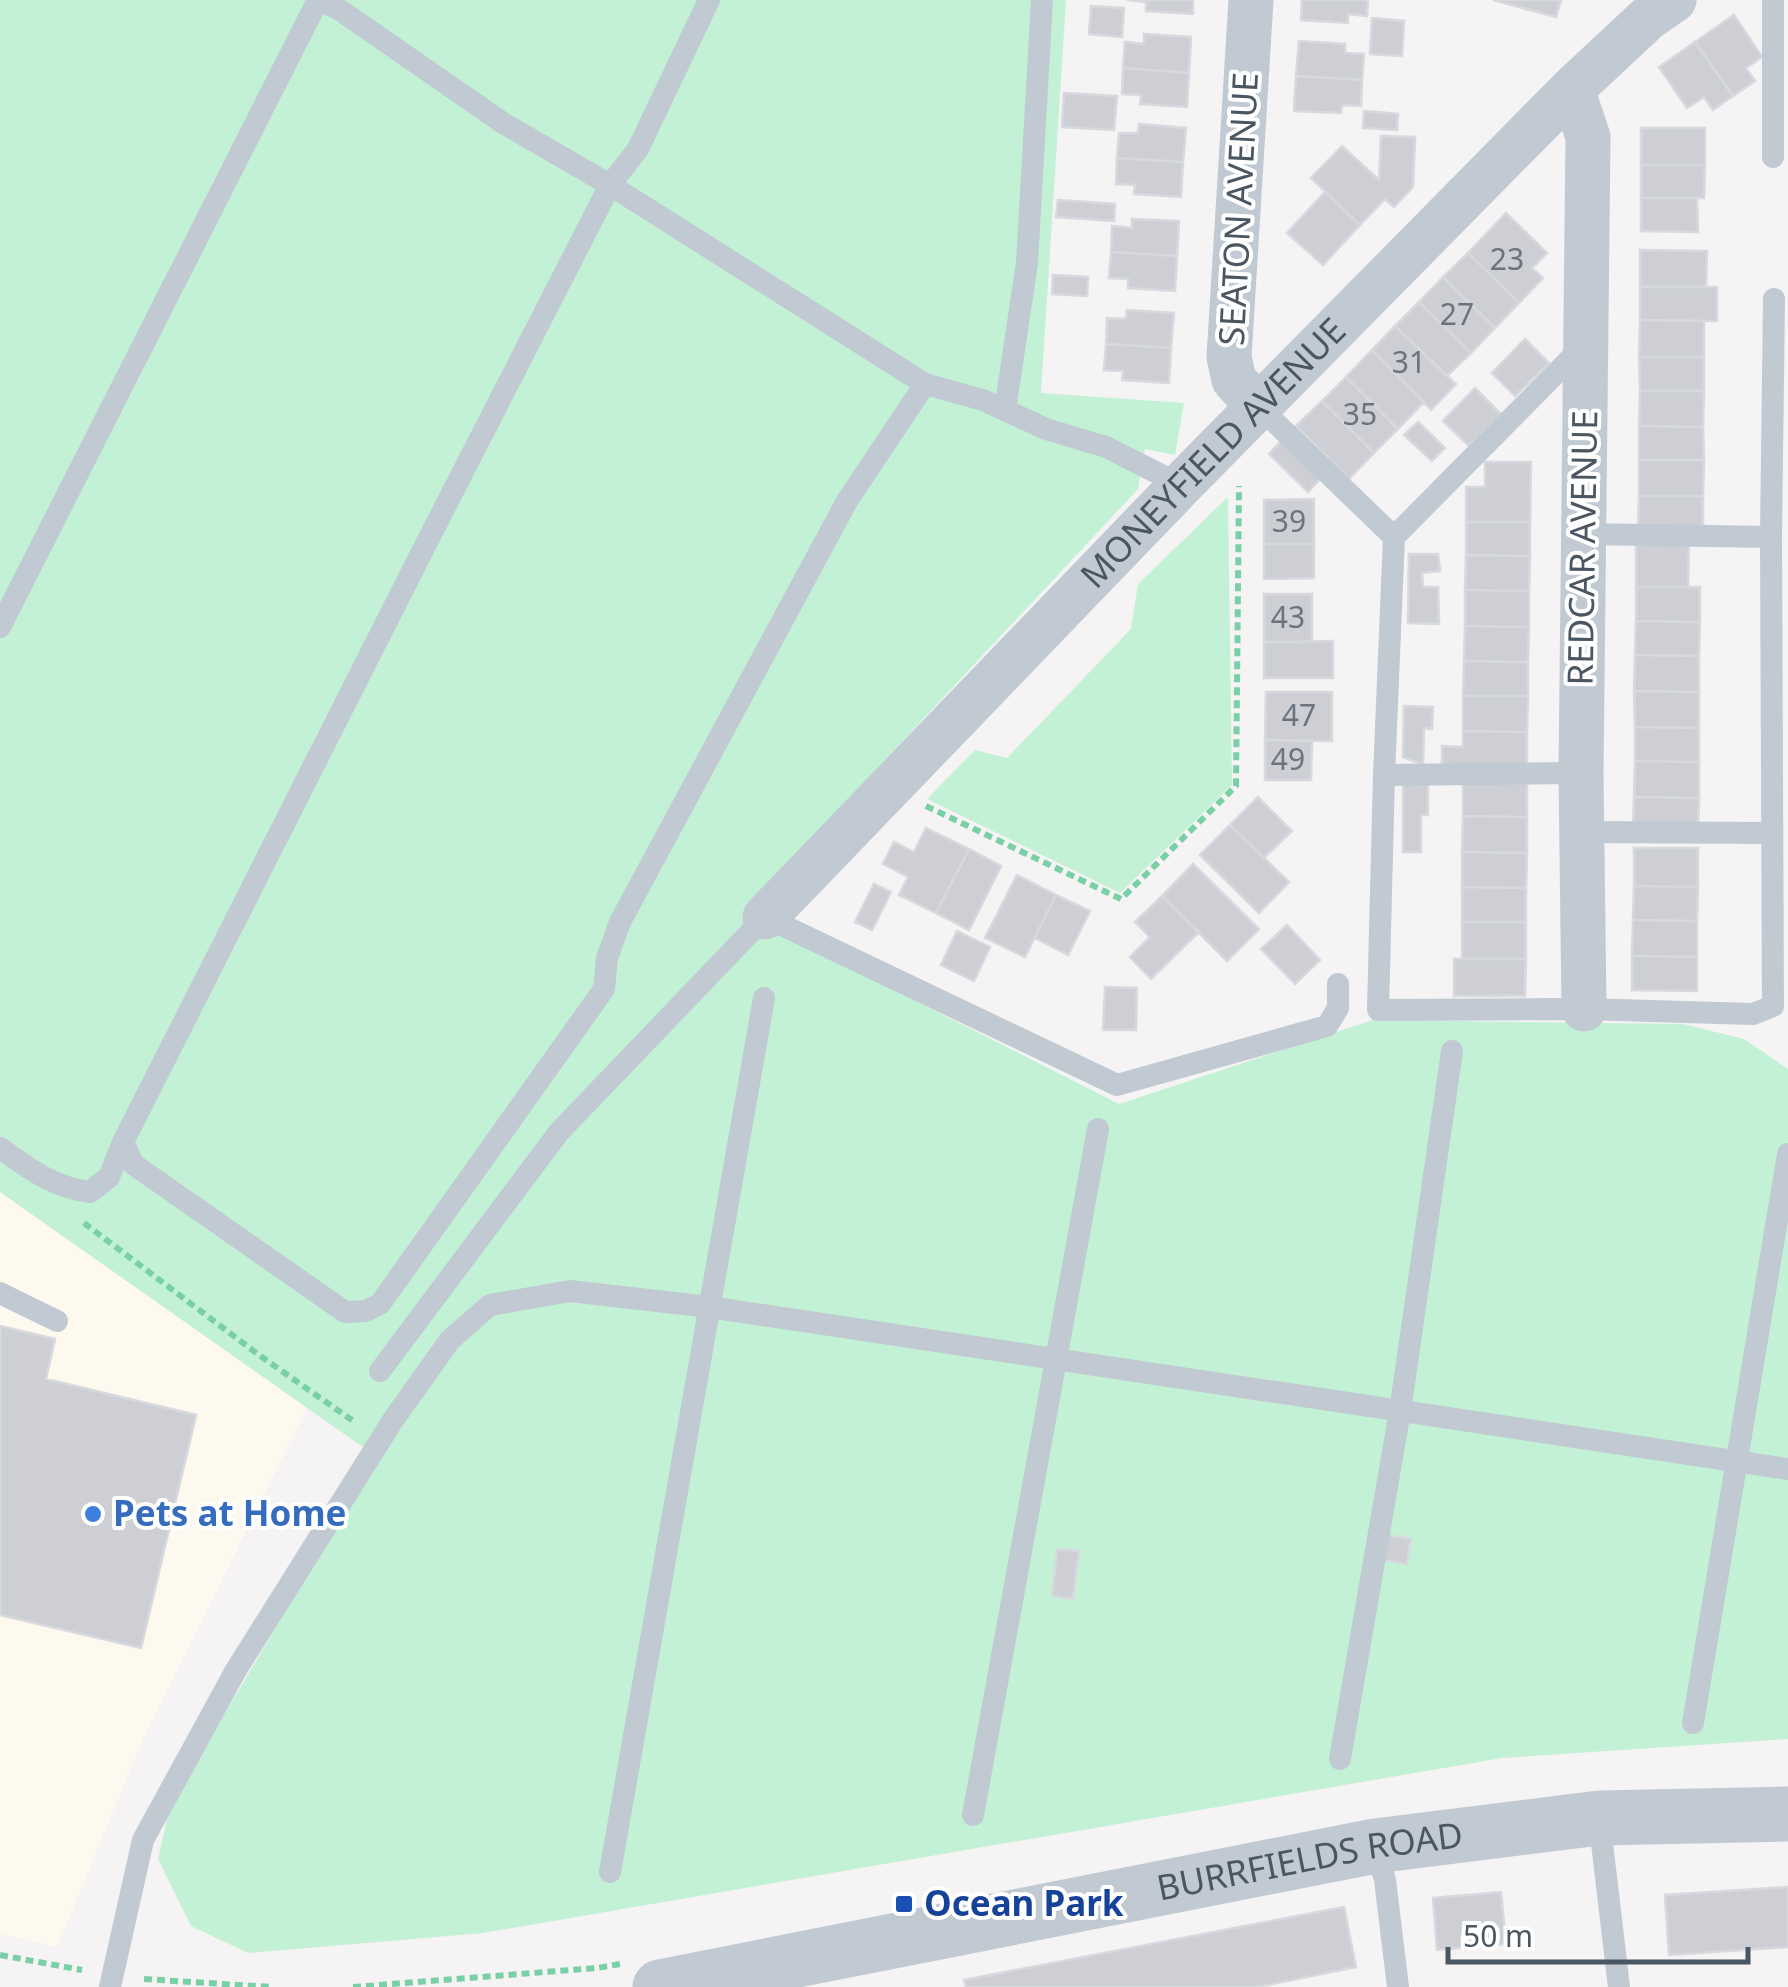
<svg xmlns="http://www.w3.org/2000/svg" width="1788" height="1987" viewBox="0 0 1788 1987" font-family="'Noto Sans',sans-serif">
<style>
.commercial{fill:#fdf9ef}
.green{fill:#c3f1d5}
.building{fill:#cdcfd5;stroke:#d7d9de;stroke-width:2.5}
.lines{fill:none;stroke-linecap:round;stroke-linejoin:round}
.path{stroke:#7ad0a6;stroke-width:6;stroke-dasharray:8 5;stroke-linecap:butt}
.service{stroke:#c1cad2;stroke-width:22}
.minor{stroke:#c1cad2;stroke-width:45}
.tertiary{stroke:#c1cad2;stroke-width:55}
.shop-dot{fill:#3f7fe0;stroke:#fff;stroke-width:4}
.transit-dot{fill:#1a4fb4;stroke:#fff;stroke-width:4}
.labels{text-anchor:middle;stroke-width:8;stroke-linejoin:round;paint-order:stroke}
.number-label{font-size:30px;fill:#6b747e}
.street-label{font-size:35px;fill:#4a5661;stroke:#fff}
.shop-label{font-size:35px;font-weight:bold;fill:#366cbe;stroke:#fff;text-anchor:start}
.transit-label{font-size:35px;font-weight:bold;fill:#164399;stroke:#fff;text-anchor:start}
</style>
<rect width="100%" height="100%" fill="#f5f3f3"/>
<path class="commercial" d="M0,1192l307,216 -164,331 -86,208 -57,-13z"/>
<path class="green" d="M0,0h1066l-25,393 143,10 -9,52 -30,-6 -7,40 -396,424 377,191 254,-84 310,4 61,15 44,30v670l-286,19 -1019,175 -235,20 -57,-27 -33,-67 12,-53 207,-349 -377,-265z
M1228,497l4,288 -112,108 -193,-94 48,-49 32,8 124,-129 7,-45z"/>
<path class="building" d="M1127,0h66v14l-47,-3v-9z
M1302,0h66l-1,16 -19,-2v9l-47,-3z
M1493,0h68l-5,17z
M1091,6l33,2 -2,29 -33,-3z
M1734,15l28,42 -16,11 9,13 -22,15 -38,-54z
M1372,18l32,3 -2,35 -32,-2z
M1144,34l47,3 -2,36 -66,-5 2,-26 19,2z
M1299,41l46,3v9l19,1 -2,26 -66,-4z
M1695,42l38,54 -20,14 -9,-13 -17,11 -28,-41z
M1123,68l66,5 -2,34 -47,-3 1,-9 -19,-1z
M1296,76l66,4 -1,26 -19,-1 -1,8 -47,-2z
M1064,93l53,3 -3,34 -52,-3z
M1364,111l34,3 -1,16 -34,-2z
M1139,124l47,4 -3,34 -66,-4 2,-25h19z
M1641,128h64v37h-64z
M1381,136l34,1 -2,50 -19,20 -9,-8 -25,26 -49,-47 31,-32 37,34z
M1117,158l66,4 -2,35 -47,-3 1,-9 -19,-1z
M1641,165h64l-1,33h-63z
M1325,192l35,33 -37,40 -36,-32z
M1641,198h56l1,34 -57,-1z
M1058,200l57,4 -1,17 -58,-4z
M1506,213l41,40 -15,15 11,10 -24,25 -51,-50z
M1132,219l47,2 -2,35 -66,-4 1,-26 20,2z
M1640,250l67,1 -1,36h-66z
M1111,252l66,4 -2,35 -47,-3v-9l-19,-1z
M1468,253l51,50 -24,25 -52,-51z
M1053,275l35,2 -1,19 -35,-2z
M1443,277l52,51 -24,25 -52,-51z
M1640,287h77v34l-77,-1z
M1419,302l52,51 -24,23 -52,-50z
M1127,310l47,3 -3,35 -65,-4 1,-26 19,1z
M1640,320l64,1v36h-65z
M1395,326l61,58 -25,26 -59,-60z
M1525,339l24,24 -34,33 -23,-23z
M1106,344l65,4 -2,35 -47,-3 1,-9 -19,-1z
M1372,350l52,52 -26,27 -52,-52z
M1639,357h65v34h-64z
M1346,377l52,52 -24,24 -52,-52z
M1475,388l26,26 -32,32 -26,-25z
M1640,391h64l-1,36 -64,-1z
M1322,401l52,52 -25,26 -53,-53z
M1418,422l27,26 -13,13 -28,-26z
M1639,426l64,1 1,33h-65z
M1281,441l39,38 -12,13 -39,-38z
M1639,460h65l-1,36h-64z
M1485,462h46l-1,60h-64v-35h19z
M1639,496h64v35l-65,-1z
M1314,499v45h-50v-44z
M1466,522h64v34l-64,-1z
M1636,543h53l-1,44h-52z
M1264,544h50v34l-50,1z
M1409,554h29l2,17 -18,2 1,14h15l1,37 -31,-1z
M1466,555l64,1 -1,35 -64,-1z
M1636,587h64v35l-64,-1z
M1465,590l64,1v36l-64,-1z
M1264,594h48v48h-48z
M1636,621l64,1 -1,34 -64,-1z
M1465,626l64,1 -1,35 -64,-1z
M1333,641v37h-69v-36z
M1635,655l64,1v36l-65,-1z
M1464,661l64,1v34h-65z
M1634,691l65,1v36l-64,-1z
M1266,692h66v49l-67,-1z
M1463,696h65l-1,36 -64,-1z
M1404,706l29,1 -1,22 -8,-1 -1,37 -20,-8z
M1635,727l64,1v34l-64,-1z
M1463,731l64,1v35l-85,-1v-20l21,1z
M1265,740l47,1 -1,39h-46z
M1635,761l64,1v36l-65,-1z
M1463,779l64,2v36l-64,-1z
M1403,783h25v32h-7v37h-18z
M1258,797l34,34 -28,27 -34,-33z
M1634,797l65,1 -1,34 -65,-1z
M1463,816l64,1v36l-65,-1z
M1230,825l59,57 -30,31 -59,-58z
M926,828l43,21 -33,64 -37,-18 9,-18 -25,-13 11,-22 20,10z
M1634,848h64v39l-64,-1z
M969,849l32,17 -32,64 -33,-17z
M1462,852l65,1 -1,35 -64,-1z
M1193,864l66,65 -32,32 -65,-65z
M1017,875l39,20 -31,62 -40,-19z
M874,884l17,8 -19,38 -17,-8z
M1634,886l64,1 -1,34 -64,-1z
M1462,887l64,1v34h-64z
M1056,895l34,16 -22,44 -33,-17z
M1162,896l37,36 -48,47 -21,-22 20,-20 -15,-15z
M1633,920l64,1v36l-65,-1z
M1462,922h64v37h-64z
M1287,925l33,35 -25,24 -34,-35z
M957,931l33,16 -16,34 -33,-16z
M1632,956l65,1v34l-65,-1z
M1454,959h72l-1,37h-71z
M1105,987l32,1 -1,42h-33z
M0,1326l55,13 -9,40 150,36 -55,233 -141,-33z
M1386,1535l25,4 -4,25 -25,-4z
M1057,1549l22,2 -6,48 -21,-3z
M1788,1887v60l-119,8 -4,-60z
M1501,1892l5,52 -69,6 -4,-52z
M1344,1907l12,60 -98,20h-292l-2,-7z"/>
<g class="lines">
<path class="path" d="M926,806l195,93 115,-113 3,-300
M84,1223l175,132 97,68
M0,1955l82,15
M144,1979l127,8
M353,1987l244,-19 23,-4"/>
<path class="service" d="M320,0l20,10 163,113 107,62 315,199 58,16 63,29 60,18 75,38
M1773,157v-157
M1259,407l135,130 189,-191
M1005,410l22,-147 15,-263
M1771,537l3,-238
M0,627l318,-627
M1581,773l-197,2 -6,235 206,-1 169,5 20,-8 -2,-469 -188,-3
M1384,775l10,-238
M1581,832l190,1
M123,1142l10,22 212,148 21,-1 14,-7 224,-315 3,-31 13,-36 227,-421 78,-117
M0,1148c29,21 55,40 90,44l19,-15 14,-35 306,-604 181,-353 28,-36 71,-149
M0,1293l57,28
M380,1371l179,-239 206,-215 352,168 210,-59 11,-18v-24
M1693,1723l95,-569
M1340,1759l60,-348 52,-360
M973,1815l125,-686
M1599,1818l20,169
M1375,1846l10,34 13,107
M610,1872l154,-874
M110,1987l33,-147 93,-170 157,-250 57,-80 40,-35 80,-14 139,16 1079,162"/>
<g class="minor">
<path d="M1251,0l-22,357 5,23 25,27"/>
<path d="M1572,89l16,48 -7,636 3,236"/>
<path id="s1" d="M765,917l416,-432 391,-396 76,-71 26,-18"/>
</g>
<path class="tertiary" id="s2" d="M660,1987l715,-141 224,-28 189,-4"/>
</g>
<circle class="shop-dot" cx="93" cy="1514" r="10"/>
<rect class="transit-dot" x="894" y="1894" width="20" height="20" rx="5"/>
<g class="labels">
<g class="number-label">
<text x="1507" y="270">23</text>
<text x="1457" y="325">27</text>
<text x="1409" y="373">31</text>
<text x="1360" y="425">35</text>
<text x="1289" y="532">39</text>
<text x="1288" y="628">43</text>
<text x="1299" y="726">47</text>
<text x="1288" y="770">49</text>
</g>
<g class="street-label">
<text transform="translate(1239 209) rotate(-87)" y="12">SEATON AVENUE</text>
<text dy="12" stroke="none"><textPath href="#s1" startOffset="645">MONEYFIELD AVENUE</textPath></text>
<text transform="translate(1583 548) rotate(-89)" y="12">REDCAR AVENUE</text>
<text dy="12" stroke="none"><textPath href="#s2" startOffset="662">BURRFIELDS ROAD</textPath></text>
</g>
<g class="shop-label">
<text x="113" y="1526">Pets at Home</text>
</g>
<g class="transit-label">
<text x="924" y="1916">Ocean Park</text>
</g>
</g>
<path d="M1448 1947v15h300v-15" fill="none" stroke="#4a5661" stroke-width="5"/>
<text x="1463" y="1947" font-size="30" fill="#4a5661" stroke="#ffffff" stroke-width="8" paint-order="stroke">50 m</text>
</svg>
